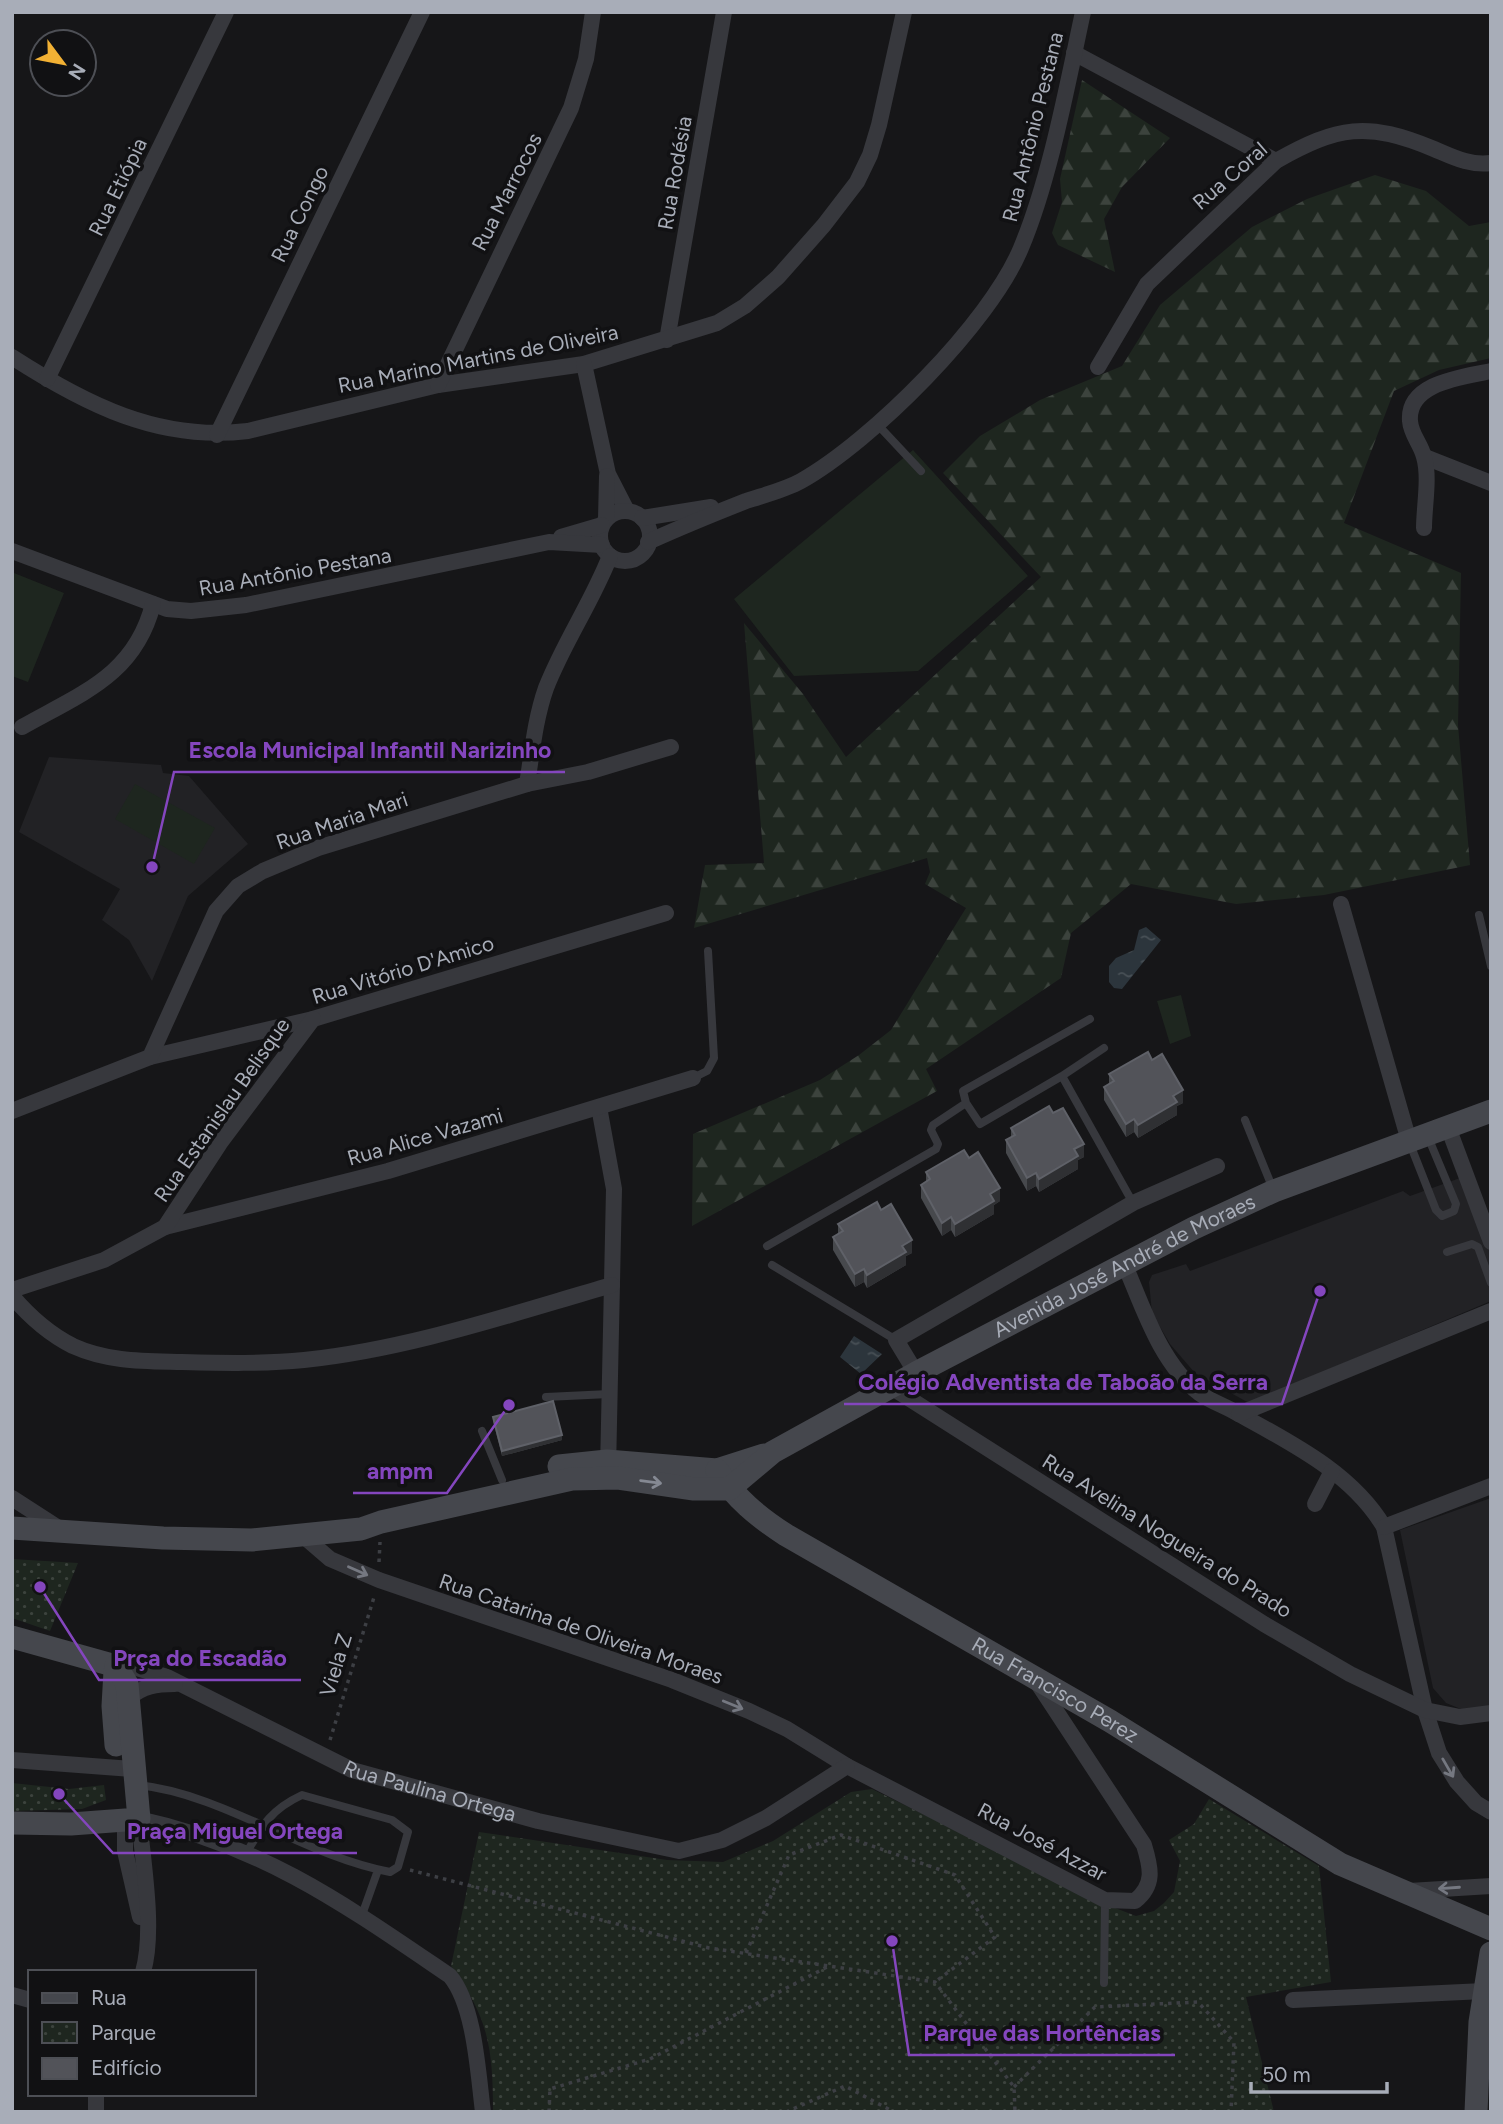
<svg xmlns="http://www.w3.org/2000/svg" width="1503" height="2124" viewBox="0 0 1503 2124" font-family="Figtree,sans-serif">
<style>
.built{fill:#222225}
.forest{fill:url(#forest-firs)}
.park{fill:url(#park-dots)}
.pitch{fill:#1e261f}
.water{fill:url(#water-ripples)}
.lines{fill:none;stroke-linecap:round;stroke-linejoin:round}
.path{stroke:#3d3f44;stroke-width:3.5;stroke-dasharray:3.5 5;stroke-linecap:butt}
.lane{stroke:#37383d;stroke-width:8}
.street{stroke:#37383d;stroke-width:16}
.secondary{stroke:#45474d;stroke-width:23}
.wall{fill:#47494d}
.shaded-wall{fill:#2f3033}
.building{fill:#525359;stroke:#5f6168;stroke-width:2}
.oneway{stroke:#858993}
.oneway2{stroke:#757881}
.labels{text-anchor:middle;stroke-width:7;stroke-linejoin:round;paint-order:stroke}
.street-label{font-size:21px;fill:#a8adb8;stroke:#111113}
.leader{fill:none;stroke:#8446be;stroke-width:2.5}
.callout-dot{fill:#8446be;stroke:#111113;stroke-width:2.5}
.callout-label{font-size:23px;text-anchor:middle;font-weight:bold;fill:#8446be;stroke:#111113;stroke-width:7;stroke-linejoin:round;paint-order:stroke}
</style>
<defs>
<pattern id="forest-firs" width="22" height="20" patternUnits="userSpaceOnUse" patternTransform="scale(1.75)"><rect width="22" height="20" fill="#1e261f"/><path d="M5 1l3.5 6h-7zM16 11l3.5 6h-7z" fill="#3c433d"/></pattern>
<pattern id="park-dots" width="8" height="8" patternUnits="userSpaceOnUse" patternTransform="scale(1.75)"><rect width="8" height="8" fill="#1e261f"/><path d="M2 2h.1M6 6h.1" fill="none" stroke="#3c433d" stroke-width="1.8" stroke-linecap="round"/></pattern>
<pattern id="water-ripples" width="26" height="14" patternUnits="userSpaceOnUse" patternTransform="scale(1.75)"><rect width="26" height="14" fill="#2c353c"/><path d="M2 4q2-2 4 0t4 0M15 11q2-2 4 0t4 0" fill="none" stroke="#485056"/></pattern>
</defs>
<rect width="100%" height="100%" fill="#161618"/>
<path class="built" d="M49,757l112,8 2,8 26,3 59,68 -60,52 -36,85 -23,-41 -27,-20 18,-31 -101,-57z
M1460,1178l31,75v48l-242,102 -54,-30 -25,-29 -18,-31 -3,-31 3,-7 34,-11 4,7 213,-80 7,5z
M1491,1498v210l-25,3 -20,-8 -13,-15 -33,-158z"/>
<path class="forest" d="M1082,80l88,58 -48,49 -18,32 11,53 -57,-27 -6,-12 10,-31 -2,-23z
M1375,175l51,16 43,35 22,-4v136l-52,12 -45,21 -50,132 117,50 -3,152 12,140 -146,30 -88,9 -105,-20 -60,49 -10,45 -135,91 11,22 -245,135 1,-92 127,-54 39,-25 32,-25 75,-122 -41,-24 5,-12 -3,-14 -233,70 11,-63 59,-2 -20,-240 59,71 43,63 195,-180 -98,-104 37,-37 60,-36 82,-34 38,-61 92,-78 55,-28z"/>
<path class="park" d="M12,1559l66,4 -28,68 -38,-13z
M12,1783l57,6 35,-4 2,15 -24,9 -70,2z
M872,1789l238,117 26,10 18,-5 10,-8 10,-11 6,-31 -11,-21 25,-16 15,-25 110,67 12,116 -85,15 28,115h-781c0,-63 -4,-94 -42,-146l28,-134 188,28 56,2 50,-21 78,-49z"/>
<path class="pitch" d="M913,450l115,126 -110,95 -124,5 -60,-77z
M14,573l50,20 -36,89 -16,-6z
M135,784l80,44 -21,36 -79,-45z
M1181,995l10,41 -21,8 -13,-43z"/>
<path class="water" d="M1146,927l15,13 -39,49 -8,-1 -5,-6v-16l7,-8 18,-8 5,-20z
M854,1336l28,18 -21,20 -21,-17z"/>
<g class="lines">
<path class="path" d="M379,1562l1,-20
M330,1740l45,-146
M410,1870l299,78 226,34 79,105 1,25
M746,1953l43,-98 52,-20 114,40 40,62 -60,45
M1014,2087l81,-80 103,-5 36,40 -3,70
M549,2112l1,-23 100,-30 177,-92
M786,2112l59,-26 49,26"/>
<path class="lane" d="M877,424l44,47
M1479,915l12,51
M1062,1076l42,-28
M693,1078l14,-7 7,-13 -6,-107
M966,1103l-3,-12 127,-72
M1245,1120l28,69
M1410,1144l26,66 6,6 12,-5 2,-7 -28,-67
M767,1246l169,-97 2,-5 -7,-14 2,-5 33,-22 14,21 82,-48 71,127
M1447,1252l25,-8 6,3 13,36
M772,1265l124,75
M546,1397l63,-3
M482,1431l20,49
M138,1785c86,9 166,71 252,87l8,-5 10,-35 -16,-12 -90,-25c-30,14 -39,29 -55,57
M362,1915l16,-45
M1104,1983l1,-83"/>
<g class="street">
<path d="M1074,53l202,108"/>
<path d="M667,340l57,-328"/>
<path d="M12,357c73,47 147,85 236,74l190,-46 146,-21 133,-41 28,-17 33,-29 46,-52 33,-43 13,-27 9,-30 25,-113"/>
<path d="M584,364l24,110 19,37"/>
<path d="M1098,367l49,-83 129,-123c62,-35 91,-40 158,-12 19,8 36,17 57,14"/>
<path d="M47,379l179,-367"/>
<path d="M438,385l133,-277 15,-49 7,-47"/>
<path d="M217,435l205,-423"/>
<path d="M1425,457l66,26"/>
<circle cx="625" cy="536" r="25"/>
<path d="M642,518l69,-11"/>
<path d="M606,519l1,-43"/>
<path d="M1424,528c0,-21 6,-51 0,-71 -3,-13 -13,-22 -14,-36 -3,-39 54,-44 81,-50"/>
<path d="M561,537l41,-12"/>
<path d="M648,542c33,-15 65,-28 98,-41 18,-6 39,-11 55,-20 71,-40 189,-158 220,-233 29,-69 46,-162 62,-236"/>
<path d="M12,551l155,58 24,2 55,-6 303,-63 53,3"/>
<path d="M22,727c60,-34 113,-52 131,-123"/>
<path d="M527,784c5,-31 8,-65 19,-96 18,-46 46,-86 64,-132"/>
<path d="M1341,904l68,237"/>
<path d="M150,1057l163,-38 353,-106"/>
<path d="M599,1107l15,82 -6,281"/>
<path d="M12,1111l138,-54 66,-146 22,-25 25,-15 55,-23 209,-64 61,-12 83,-25"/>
<path d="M1448,1127l43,115"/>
<path d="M165,1227l223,-56 305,-93"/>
<path d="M1124,1263c19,44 36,100 75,130 11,8 26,13 38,20 54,30 115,60 147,114l41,183 14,43 18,29 19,21 15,9"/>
<path d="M12,1290l92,-30 61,-33 55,-84 93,-124"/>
<path d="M12,1296c17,20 37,38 61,50 35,16 72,15 109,16 41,1 82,2 122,-2 105,-11 207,-46 308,-75"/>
<path d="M916,1373l-20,-33 237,-137 84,-37"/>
<path d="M891,1387l373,237 86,50 75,36 35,7 31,-4"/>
<path d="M1239,1414l252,-103"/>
<path d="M12,1498l48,31"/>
<path d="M1315,1504l17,-33"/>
<path d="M1384,1527l107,-41"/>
<path d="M301,1534l29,25 49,21 293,100 77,31 38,18 60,37 258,134 30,1c20,-16 16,-33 9,-56l-107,-163"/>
<path id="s1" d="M116,1666l21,2 30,9 185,93 186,51 141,30 43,-11 44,-22 81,-52"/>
<path d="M129,1698c14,-12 27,-14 46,-14"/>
<path d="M12,1760l120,9"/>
<path d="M125,1821v30l15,66"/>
<path d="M1409,1891l82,-5"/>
<path d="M143,1972c12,-41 0,-110 -4,-153 125,27 208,87 311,157 25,30 28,98 33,136"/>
<path d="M12,1995l18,5"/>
<path d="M1293,2000l191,-9"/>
<path d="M96,2094v18"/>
</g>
<g class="secondary">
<path d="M559,1466l48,-5 110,9 47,-15"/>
<path id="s2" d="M717,1470c18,28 41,47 69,65l324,186 230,143 151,65"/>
<path id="s3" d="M12,1528l151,10 89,2 109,-11 20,-7 191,-43 46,-1 76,11h35l44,-37 143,-79 278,-145 80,-37 217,-80"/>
<path d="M12,1637l104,29"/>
<path d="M115,1671l-2,35 3,39"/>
<path d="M12,1823l59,1 68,-5 -12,-135 -11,-18"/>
<path d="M1476,2112l4,-90 11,-69"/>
</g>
</g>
<path class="wall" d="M1152,1060l31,43 -6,3v9l-39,23 -4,-6 -8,5 -22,-37v-13l5,-3v-10z
M1053,1113l31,44 -6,3v9l-39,23 -3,-6 -9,5 -21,-38v-13l5,-3v-9z
M969,1158l31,43 -6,4v9l-39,23 -4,-7 -9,6 -21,-38v-13l5,-3v-10z
M881,1210l31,43 -6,3v9l-39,23 -3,-6 -9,5 -22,-37v-13l5,-3v-10z
M493,1417l69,23 -60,16 -9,-35z"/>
<path class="shaded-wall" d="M1183,1090v13l-6,3v9l-39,23v-13l35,-29z
M1134,1119v13l-8,5v-13z
M1084,1144v13l-6,3v9l-39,23v-13l35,-30z
M1036,1173v13l-9,5v-13z
M1000,1188v13l-6,4v9l-39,23v-13l35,-30z
M951,1217v13l-9,6v-13z
M912,1240v13l-6,3v9l-39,23v-13l35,-29z
M864,1269v13l-9,5v-13z
M562,1435v5l-60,16v-5z"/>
<path class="building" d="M1148,1052l4,8 10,-6 21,36 -10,6 4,6 -39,23 -4,-6 -8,5 -22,-37 10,-6 -5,-7z
M1049,1106l4,7 10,-5 21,36 -10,5 4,7 -39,23 -3,-6 -9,5 -21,-38 9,-5 -4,-7z
M964,1150l5,8 9,-6 22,36 -10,6 4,7 -39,23 -4,-7 -9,6 -21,-38 9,-6 -4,-7z
M877,1202l4,8 10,-6 21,36 -10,6 4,6 -39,23 -3,-6 -9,5 -22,-37 10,-6 -5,-7z
M553,1401l9,34 -60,16 -9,-34z"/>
<defs><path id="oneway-shaft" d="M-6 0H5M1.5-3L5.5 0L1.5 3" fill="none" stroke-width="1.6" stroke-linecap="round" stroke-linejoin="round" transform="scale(1.75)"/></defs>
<use class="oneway" href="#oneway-shaft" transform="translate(651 1482) rotate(8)"/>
<g class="oneway2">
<use href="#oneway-shaft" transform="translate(358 1571) rotate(24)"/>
<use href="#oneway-shaft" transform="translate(733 1705) rotate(22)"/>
<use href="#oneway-shaft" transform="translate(1448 1768) rotate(60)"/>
<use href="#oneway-shaft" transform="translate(1449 1888) rotate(176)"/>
</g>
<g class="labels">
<g class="street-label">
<text transform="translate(1033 127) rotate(-76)" y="7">Rua Antônio Pestana</text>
<text transform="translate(675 173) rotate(-80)" y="7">Rua Rodésia</text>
<text transform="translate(1230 176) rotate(-41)" y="7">Rua Coral</text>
<text transform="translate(118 187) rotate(-64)" y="7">Rua Etiópia</text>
<text transform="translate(507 192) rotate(-63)" y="7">Rua Marrocos</text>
<text transform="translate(300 214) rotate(-64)" y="7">Rua Congo</text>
<text transform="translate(478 359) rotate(-11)" y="7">Rua Marino Martins de Oliveira</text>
<text transform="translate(295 572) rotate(-10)" y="7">Rua Antônio Pestana</text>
<text transform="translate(342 821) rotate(-19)" y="7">Rua Maria Mari</text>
<text transform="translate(403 970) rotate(-17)" y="7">Rua Vitório D'Amico</text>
<text transform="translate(222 1110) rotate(-55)" y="7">Rua Estanislau Belisque</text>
<text transform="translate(425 1137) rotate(-16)" y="7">Rua Alice Vazami</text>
<text dy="7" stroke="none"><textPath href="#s3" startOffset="1180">Avenida José André de Moraes</textPath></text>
<text transform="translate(1167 1536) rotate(32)" y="7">Rua Avelina Nogueira do Prado</text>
<text transform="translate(581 1629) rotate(19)" y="7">Rua Catarina de Oliveira Moraes</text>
<text transform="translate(336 1665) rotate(-73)" y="7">Viela Z</text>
<text dy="7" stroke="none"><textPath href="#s2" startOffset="406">Rua Francisco Perez</textPath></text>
<text dy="7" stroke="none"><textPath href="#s1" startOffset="340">Rua Paulina Ortega</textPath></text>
<text transform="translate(1042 1842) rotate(28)" y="7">Rua José Azzar</text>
</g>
</g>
<path class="leader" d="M152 867L174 772H565M1320 1291L1282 1404H844M509 1405L447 1493H353M40 1587L99 1680H301M59 1794L113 1853H357M892 1941L909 2055H1175"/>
<g class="callout-dot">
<circle cx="152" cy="867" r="7"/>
<circle cx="1320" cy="1291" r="7"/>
<circle cx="509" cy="1405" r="7"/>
<circle cx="40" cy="1587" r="7"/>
<circle cx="59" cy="1794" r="7"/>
<circle cx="892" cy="1941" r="7"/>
</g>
<g class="callout-label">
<text x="370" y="758">Escola Municipal Infantil Narizinho</text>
<text x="1063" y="1390">Colégio Adventista de Taboão da Serra</text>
<text x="400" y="1479">ampm</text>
<text x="200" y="1666">Prça do Escadão</text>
<text x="235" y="1839">Praça Miguel Ortega</text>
<text x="1042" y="2041">Parque das Hortências</text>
</g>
<rect width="1503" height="2124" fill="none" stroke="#a8adb8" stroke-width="28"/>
<rect x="28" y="1970" width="228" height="126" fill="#111113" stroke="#4d4f55" stroke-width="2"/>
<rect x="42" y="1993" width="35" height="10" fill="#45474d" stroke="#4d4f55" stroke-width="2"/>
<text x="91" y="2005" font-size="21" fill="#a8adb8">Rua</text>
<rect x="42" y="2022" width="35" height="21" fill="url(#park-dots)" stroke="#4d4f55" stroke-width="2"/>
<text x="91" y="2040" font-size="21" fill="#a8adb8">Parque</text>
<rect x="42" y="2058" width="35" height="21" fill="#525359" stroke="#4d4f55" stroke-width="2"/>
<text x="91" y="2075" font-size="21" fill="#a8adb8">Edifício</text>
<g transform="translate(63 63) rotate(122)"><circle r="33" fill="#111113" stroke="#4d4f55" stroke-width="2"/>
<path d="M0-5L12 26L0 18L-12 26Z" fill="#f2b134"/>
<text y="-10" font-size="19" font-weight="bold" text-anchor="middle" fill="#a8adb8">N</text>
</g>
<path d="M1251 2082v10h136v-10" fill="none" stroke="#a8adb8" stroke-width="3.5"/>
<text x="1262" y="2082" font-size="21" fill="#a8adb8" stroke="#111113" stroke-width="5" paint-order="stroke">50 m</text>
</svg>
